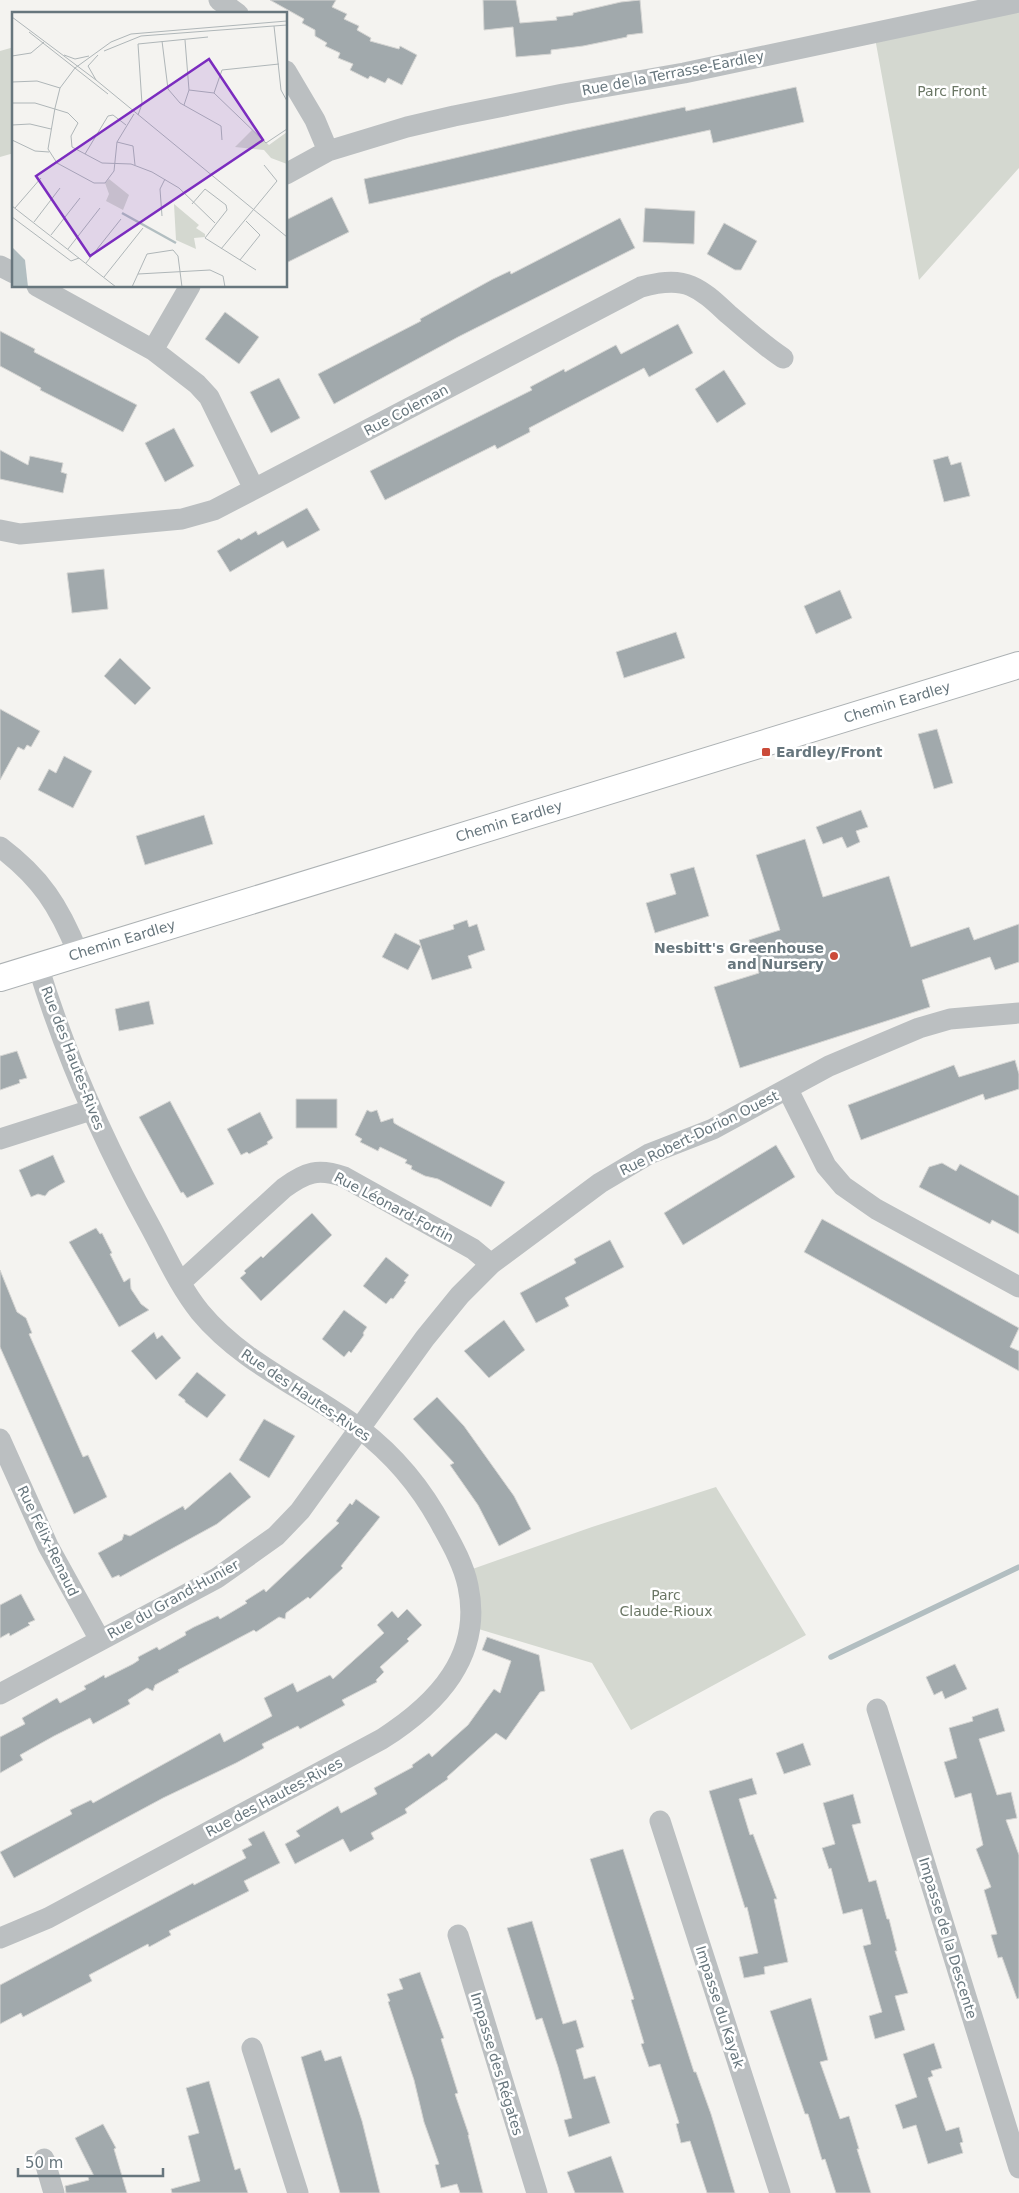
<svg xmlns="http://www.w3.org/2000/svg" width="1019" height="2193" viewBox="0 0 1019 2193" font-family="'DejaVu Sans',sans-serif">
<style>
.green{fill:#d4d8d0}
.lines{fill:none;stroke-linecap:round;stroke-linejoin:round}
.stream{stroke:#b2bec1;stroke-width:5.5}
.building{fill:#a1a9ac;stroke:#d5d5d3}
.major-casing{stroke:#adb2b4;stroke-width:28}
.minor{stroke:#bbbfc1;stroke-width:21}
.major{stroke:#fff;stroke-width:26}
.poi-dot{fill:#cb4b39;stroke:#fff;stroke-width:2}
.labels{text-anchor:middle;stroke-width:5;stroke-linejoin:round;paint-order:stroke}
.street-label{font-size:14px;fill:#67767d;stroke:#fff}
.park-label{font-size:14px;fill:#6a7664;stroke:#fff}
.poi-label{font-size:14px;font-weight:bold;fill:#67767d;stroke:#fff;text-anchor:start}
.inset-river{fill:none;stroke:#b2bec1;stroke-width:2.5}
.inset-road{fill:none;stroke:#afb6b8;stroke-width:1}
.view{fill:#7b2cbf;fill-opacity:0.15;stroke:#7b2cbf;stroke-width:2.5}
.inset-edge{fill:none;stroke:#67767d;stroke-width:2.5}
</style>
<rect width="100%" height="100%" fill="#f4f3f0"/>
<path class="green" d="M1019,9v159l-100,112 -44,-242z
M14,47v106l-14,4v-106z
M716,1487l90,148 -175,95 -39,-67 -120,-36 -8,-55 128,-45z"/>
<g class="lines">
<path class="stream" d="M831,1657l188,-90"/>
</g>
<path class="building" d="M270,0h66l-4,7 15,7 -3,5 15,7 -2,4 14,8 -1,3 29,8 1,-3 17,9 -15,30 -14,-7 -3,5 -15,-7 -2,3 -18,-9 3,-6 -15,-6 2,-5 -15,-7 2,-3 -12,-7v-6l-13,-7 2,-4z
M483,0h33l4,23 37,-3 -1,-3 17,-2v-2l48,-11 19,-2 3,33 -16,2v2l-44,9 -32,4v4l-35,3 -3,-30 -29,3z
M796,87l8,35 -91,21 -3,-13 -341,74 -5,-25 208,-48 113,-24 1,4z
M332,197l17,35 -63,31v-43z
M645,208l50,3 -1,33 -51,-2z
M620,218l15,30 -177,89 -124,67 -16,-30 103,-53 -1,-2 73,-40 17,-8 1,3z
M724,223l33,18 -16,29h-6l-28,-16z
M225,312l34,25 -20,27 -34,-25z
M678,324l15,29 -44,24 -5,-9 -115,60 1,4 -33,17 -2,-4 -110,55 -15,-29 162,-81 -2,-3 34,-18 1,3 51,-27 5,9z
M0,331l35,18 -1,3 103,53 -14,27 -83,-42 1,-2 -41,-22z
M724,370l22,34 -29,19 -22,-34z
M279,378l21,40 -29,15 -21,-41z
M174,428l20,38 -29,16 -20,-39z
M0,450l28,15 2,-9 33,7 -2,9 6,2 -4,19 -63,-14z
M948,456l3,9 10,-3 9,34 -26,6 -11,-42z
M307,508l13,22 -33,18 -4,-7 -53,31 -13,-21 22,-13 2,2 15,-9 2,4z
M104,569l4,40 -36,4 -5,-40z
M840,590l12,28 -36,16 -12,-28z
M676,632l9,26 -61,20 -8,-26z
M120,658l31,30 -16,17 -31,-29z
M0,709l40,22 -9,16 -4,-2 -3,5 -6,-3 -18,33z
M937,729l16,54 -19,6 -16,-55z
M64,756l28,15 -19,37 -35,-18 11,-21 7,4z
M861,810l7,17 -12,4 4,11 -13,6 -5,-11 -19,7 -7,-17z
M204,815l9,29 -68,21 -9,-29z
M805,839l18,58 66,-21 22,71 58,-20 5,13 45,-16v38l-24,8 -5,-13 -68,23 8,27 -190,61 -26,-81 45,-14 -10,-33 31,-10 -24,-75z
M694,867l15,49 -54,17 -9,-30 30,-9 -6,-20z
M467,920l2,7 8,-3 8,26 -17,6 4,12 -40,12 -13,-40 35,-11 -1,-4z
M395,933l26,13 -13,24 -26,-13z
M149,1001l5,23 -35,7 -4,-22z
M17,1051l10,27 -8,2 1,3 -20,7v-34z
M1015,1060l4,14v15l-34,11 -2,-6 -122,46 -13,-35 106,-40 5,12z
M296,1099h41v29h-41z
M170,1101l44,83 -27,14 -4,-6 -2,1 -42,-76z
M367,1110l4,2 6,-2 4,12 12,-4 1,5 5,3 106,56 -14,25 -53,-28 -13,-3 -14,-7 1,-3 -7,-3 2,-3 -27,-13 -2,4 -18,-9 2,-3 -7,-4z
M260,1112l13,26 -6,4 1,2 -19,10 -2,-2 -6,3 -14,-26z
M776,1145l19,32 -112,68 -19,-32z
M53,1155l12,27 -16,9 -4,5 -7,-2 -7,3 -12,-27z
M942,1163l14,8 4,-7 59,32v38l-27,-14 -2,4 -71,-37 10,-20z
M312,1213l20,22 -71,66 -21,-23 6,-5 -2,-2 17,-15 2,2 5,-5z
M822,1219l197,109 -9,19 9,4v20l-215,-119z
M96,1228l4,6 2,-1 10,20 -2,1 14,28 6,-4 1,11 10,15 8,6 -30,17 -50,-85z
M610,1240l14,27 -59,31 4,8 -33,17 -16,-30 56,-30 -2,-4z
M386,1257l23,18 -5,6 2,1 -13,17 -2,-1 -5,6 -23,-18z
M0,1270l17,42 9,6 6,15 -3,1 54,123 5,-2 19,42 -33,17 -74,-167z
M344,1310l23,17 -4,6 1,2 -13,18 -2,-2 -5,6 -22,-18z
M504,1320l21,30 -36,28 -25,-27z
M154,1332l3,7 5,-4 19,23 -25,22 -25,-29z
M197,1372l29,23 -19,23 -22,-16v-2l-7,-5z
M437,1397l27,29 50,70 17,33 -32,17 -21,-41 -28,-40 4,-2 -41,-44z
M264,1419l31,17 -26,42 -30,-18z
M230,1472l21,25 -34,27 -97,53 -1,-2 -7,3 -14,-25 24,-13 2,-6 6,2 53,-30 2,4z
M356,1499l24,18 -39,49 2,2 -33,31 -2,-2 -22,16 -1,6 -6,-2 -23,15 -2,-2 -76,40 1,2 -24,13 -2,6 -6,-3 -19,12 2,4 -37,20 -3,-6 -36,18 -34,19 3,5 -23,13v-36l25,-13 -3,-6 35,-20 3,5 26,-14 -2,-3 10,-5 10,-6 1,3 28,-14 6,-4 -1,-3 19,-10 2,3 27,-15 -1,-3 9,-5 24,-11 2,3 27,-16 -2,-2 19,-12 2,3 73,-69 -3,-2 14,-18 2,2z
M21,1594l14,26 -7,3 2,2 -20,11 -1,-3 -9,5v-33z
M407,1609l15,16 -15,14 2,2 -29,26 4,5 -8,8 1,2 -35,18 3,5 -45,24 -2,-3 -36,18 2,4 -28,15 -73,35 -149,80 -14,-26 72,-38 -2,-4 21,-10 2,3 127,-70 4,9 48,-26 -8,-18 29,-15 4,9 33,-17 3,4 51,-46 -7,-8 15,-14 6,7z
M487,1637l52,18 6,36 -5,1 -34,48 -10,-7 -49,44 1,2 -43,30 2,4 -36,20 3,6 -24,13 -7,-13 -48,25 -10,-20 15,-8 -4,-5 42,-25 3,7 36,-19 -3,-6 39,-21 -1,-2 17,-12 3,4 36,-32 26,-36 6,4 11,-32 -29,-11z
M955,1664l12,25 -22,10 -3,-8 -8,4 -8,-18z
M998,1708l7,23 -26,8 18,56 14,-3 6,26 -11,2 13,35v143l-2,1 -15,-42 -4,1 -7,-23 6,-1 -13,-44 7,-3 -15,-38 7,-4 -12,-52 -16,5 -11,-36 13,-4 -8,-30 24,-7 -1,-4z
M803,1743l8,22 -27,9 -8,-21z
M752,1778l5,16 -18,5 11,36 3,-1 24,65h-3l14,63 -24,5 1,7 -21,4 -5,-21 19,-4 -11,-46 -2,1 -36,-117z
M853,1794l8,29 -9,2 17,57 7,-2 11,39h2l8,32h-2l13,42 -13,3 10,34 -30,9 -6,-23 13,-4 -19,-66 8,-2 -9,-35 -19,5 -12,-46 -2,1 -7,-21 13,-4 -12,-41z
M264,1831l16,32 -36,18 5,10 -80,40 2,4 -22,12 -1,-3 -59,31 3,6 -69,36 -2,-4 -21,11v-39l193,-102 1,2 52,-27 -4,-8 10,-5 -4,-6z
M623,1849l71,223h2l15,42 24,79h-28l-17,-52 -9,2 -5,-19 3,-1 -19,-59 -11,3 -8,-23 3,-1 -13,-43 3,-1 -44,-140z
M532,1921l31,103 13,-4 8,27 -8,3 8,29 11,-3 15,47 -41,14 -5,-17 8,-2 -14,-51 -16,-49 -6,2 -29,-92z
M420,1972l24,66 -3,1 17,54 -3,1 14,41h-1l15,58h-23l-3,-9 -16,4 -6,-23 4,-1 -15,-42 -10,-42 -26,-78 2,-1 -3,-7 16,-5 -4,-10z
M811,1998l17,62 -8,2 20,57 9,-3 10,33h-2l14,44h-35l-11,-34 -3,1 -14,-46h-3l-35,-103z
M934,2043l8,25 -11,3 2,5 -5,2 18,53 13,-4 4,15 -3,1 3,10 -35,11 -12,-39 -13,4 -8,-24 22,-8 -14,-43z
M321,2050l4,11 16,-5 21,65 18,72h-40l-39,-136z
M209,2081l26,89 5,-2 8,25h-76l-1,-4 29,-8 -12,-45 11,-3 -13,-45z
M103,2124l13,24 -2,1 13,44h-61l-1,-7 24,-6 -1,-3 6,-1 -19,-38z
M611,2156l13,37h-49l-8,-21z"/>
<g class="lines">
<defs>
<path id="major" d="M0,978l1019,-313"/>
</defs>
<use href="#major" class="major-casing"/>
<path class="minor" d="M219,0l19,14
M286,71l29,49 13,31 79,-24 47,-11 109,-22 121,-21 335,-71
M286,174l42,-23
M0,266l14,7
M37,286l116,64 44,34 12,13 45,92
M153,350l37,-64
M0,530l20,4 162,-15 32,-9 427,-223c15,-4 34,-8 50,-1 14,6 25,17 37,28 18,15 35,31 55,44
M0,847c41,31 59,59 78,106
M788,1090l38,76 17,20 33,23 143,78
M0,1139l91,-29
M181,1282l103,-94c22,-16 34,-20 60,-11l129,72 18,15
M0,1439l48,107 52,94
M0,1694l217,-116 59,-42 24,-25 125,-173 35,-43 31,-31 109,-81 49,-29 64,-25 116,-63 90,-38 31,-9 69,-6
M877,1709l142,459
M660,1821l120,372
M458,1935l79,258
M0,1938l48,-20 334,-179c55,-35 101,-83 86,-153 -4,-20 -15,-40 -25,-58 -20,-38 -49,-73 -83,-99 -53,-40 -117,-65 -160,-117 -20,-25 -34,-56 -49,-84 -46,-83 -85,-171 -113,-262
M252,2048l46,145
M44,2159l10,34"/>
<use href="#major" class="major"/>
</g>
<g class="poi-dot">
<rect x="761" y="747" width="10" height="10" rx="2.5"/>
<circle cx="834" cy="956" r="5"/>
</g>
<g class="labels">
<g class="street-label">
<text transform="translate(673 73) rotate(-11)" y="5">Rue de la Terrasse-Eardley</text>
<text transform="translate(406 410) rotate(-28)" y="5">Rue Coleman</text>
<text transform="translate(897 702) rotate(-17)" y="5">Chemin Eardley</text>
<text transform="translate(509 821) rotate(-17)" y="5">Chemin Eardley</text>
<text transform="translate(122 940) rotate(-17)" y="5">Chemin Eardley</text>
<text transform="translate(73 1058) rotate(69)" y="5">Rue des Hautes-Rives</text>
<text transform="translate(699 1133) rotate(-26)" y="5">Rue Robert-Dorion Ouest</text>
<text transform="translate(394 1207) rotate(28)" y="5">Rue Léonard-Fortin</text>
<text transform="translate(306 1395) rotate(34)" y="5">Rue des Hautes-Rives</text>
<text transform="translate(48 1541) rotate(64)" y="5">Rue Félix-Renaud</text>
<text transform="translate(173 1599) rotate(-29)" y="5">Rue du Grand-Hunier</text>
<text transform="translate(274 1797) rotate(-28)" y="5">Rue des Hautes-Rives</text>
<text transform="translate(948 1938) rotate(73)" y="5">Impasse de la Descente</text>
<text transform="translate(720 2007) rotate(72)" y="5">Impasse du Kayak</text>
<text transform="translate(497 2064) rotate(73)" y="5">Impasse des Régates</text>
</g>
<g class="park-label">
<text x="952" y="96">Parc Front</text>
<text x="666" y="1600">Parc<tspan x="666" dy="16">Claude-Rioux</tspan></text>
</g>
<g class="poi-label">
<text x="776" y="757">Eardley/Front</text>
<text x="824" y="953" text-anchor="end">Nesbitt's Greenhouse<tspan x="824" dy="16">and Nursery</tspan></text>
</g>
</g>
<g transform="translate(12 12)">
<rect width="275" height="275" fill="#f4f3f0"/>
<path d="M240,118l17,15 18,-13v32l-16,-6 -7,-8 -29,-3zM97,167l20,16 -6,15 -17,-9 3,-7 -4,-11zM162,192l25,21 -3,3 9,6v3l-11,1 2,11 -20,-9z" fill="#d4d8d0"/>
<path d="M0,235l13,13 3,27h-16z" fill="#b2bec1"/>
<path class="inset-river" d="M110,201l54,30"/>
<path class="inset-road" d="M0,5l84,63 191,157M262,14l7,64 6,11M17,20l79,62M150,29l6,48 12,14 41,23 1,14M92,39l37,-15 146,-11M52,43l11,4 14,-3M0,44l19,-3 13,-11M267,52l-57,6 -8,23 52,50 21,-14M63,56l-15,20 -5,20 -7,41 9,14 37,20h11l9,-12 3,-29 17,-28M63,56l36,-26 20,-8 156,-13M84,68l-8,-14 10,-11M0,70l25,-1 23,7M177,78l25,3M0,91h23l33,10 10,10 -7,13 1,11 30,16 29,1 21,8 27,16 36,35M172,93l5,-15 -4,-50M126,103l4,-11 -4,-60 70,-7M0,113l18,-1 21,5M0,128l23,11 14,1M105,130l16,4 2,19M73,142l23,-38 5,-1 13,10M180,192l13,-15 21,16 1,5 -22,28 51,32M0,194l104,81M3,196l26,-30M150,204l-2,-27 5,-10M0,205l59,44 8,-3M22,210l26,-34M39,223l29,-37M56,237l32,-41M209,237l56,-68 -13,-16M228,248l20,-25 -14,-14M74,251l35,-44M126,262l72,-4 13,6 2,11M92,265l39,-49M120,275l15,-33 26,-4 5,6 4,31"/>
<path class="view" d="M197,47l54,81 -173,116 -54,-80z"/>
<rect width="275" height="275" class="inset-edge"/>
</g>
<path d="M18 2168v8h145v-8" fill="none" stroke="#67767d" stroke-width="2.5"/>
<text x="25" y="2168" font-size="15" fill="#67767d" stroke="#ffffff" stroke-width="4" paint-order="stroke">50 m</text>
</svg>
